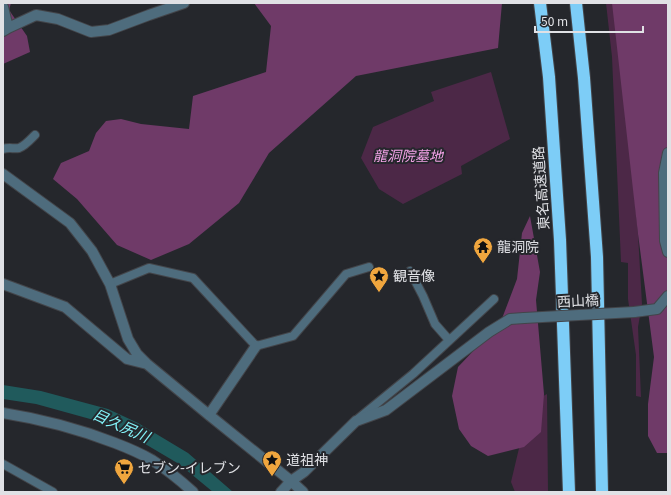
<svg xmlns="http://www.w3.org/2000/svg" width="671" height="495" viewBox="0 0 671 495" font-family="Georgia,'Noto Sans JP',serif">
<style>
.green{fill:#4c2847}
.forest{fill:#6f3a68}
.water{fill:#205a5c}
.lines{fill:none;stroke-linecap:round;stroke-linejoin:round}
.service-casing{stroke:#43454a;stroke-width:10}
.minor-casing{stroke:#43454a;stroke-width:12}
.tertiary-casing{stroke:#43454a;stroke-width:12}
.motorway-casing{stroke:#43454a;stroke-width:14}
.service{stroke:#4e6c7d;stroke-width:8}
.minor{stroke:#4e6c7d;stroke-width:10}
.tertiary{stroke:#4e6c7d;stroke-width:10}
.motorway{stroke:#7dcdf7;stroke-width:12}
.minor-bridge-casing{stroke:#43454a;stroke-width:12;stroke-linecap:butt}
.minor-bridge{stroke:#4e6c7d;stroke-width:10}
.labels{text-anchor:middle;stroke-width:4;stroke-linejoin:round;paint-order:stroke}
.park-label{font-size:14px;font-style:italic;fill:#f3a3e7;stroke:#25272c}
.street-label{font-size:14px;fill:#e0e1e5;stroke:#25272c}
.poi-label{font-size:14px;fill:#e0e1e5;stroke:#25272c;text-anchor:start}
.water-label{font-size:15px;font-style:italic;fill:#84f4fa;stroke:#25272c}
</style>
<rect width="100%" height="100%" fill="#25272c"/>
<path class="green" d="M606,3h10l22,231 4,70 -4,23 3,70 -5,-1v-41l-8,-56v-36l-7,-1 -9,-205z
M491,72l19,67 -49,27 1,8 -59,30 -24,-15 -18,-31 12,-31 61,-26 -3,-9z
M547,394l1,98h-33l-4,-10 14,-59 7,-21z"/>
<path class="forest" d="M3,3h8l-2,7 18,26 3,16 -27,12z
M254,3h248l-4,45 -142,28 -87,77 -30,50 -50,41 -38,16 -34,-15 -40,-46 -24,-20 8,-16 28,-12 7,-18 10,-12 15,-2 20,5 48,5 4,-33 73,-24 5,-46z
M612,3h56v450h-11l-9,-17v-32l6,-47 -16,-123z
M530,216l10,56 -4,28 8,94 -3,38 -17,15 -36,9 -17,-10 -12,-17 -7,-33 6,-29 19,-20 21,-18 19,-50 5,-46z"/>
<path class="water" d="M3,385l38,6 67,18 30,14 50,30 45,39h-20l-34,-28 -49,-29 -29,-13 -65,-18 -33,-5z"/>
<g class="lines">
<defs>
<path id="service" d="M3,149c6,-2 11,0 16,-1 6,-2 12,-9 16,-13
M410,271l13,25 12,28 14,16
M110,284l39,-16 44,10 63,68 37,-10 53,-62 23,-7
M359,418l54,-44 81,-75
M3,464l50,28"/>
<path id="minor" d="M3,7l5,21
M3,31l5,-3 28,-13 22,4 33,13 18,-2 40,-15 35,-12
M668,153l-4,20 1,68 3,11
M3,174l67,49 22,28 18,33 18,55 9,15 10,10 62,51 82,66 12,11
M3,284l62,23 62,52 20,5
M634,312l23,-3 11,-13
M209,415l47,-69
M281,492l10,-11 13,-9 52,-51 30,-11 103,-78 21,-13 14,-1"/>
<path id="tertiary" d="M3,413c38,6 76,16 112,30 13,5 25,10 37,17 14,9 28,20 41,32"/>
<path id="motorway" d="M540,3l9,74 11,163 9,252
M576,3l8,75 13,179 5,235"/>
</defs>
<use href="#service" class="service-casing"/>
<use href="#minor" class="minor-casing"/>
<use href="#tertiary" class="tertiary-casing"/>
<use href="#motorway" class="motorway-casing"/>
<use href="#service" class="service"/>
<use href="#minor" class="minor"/>
<use href="#tertiary" class="tertiary"/>
<use href="#motorway" class="motorway"/>
<defs>
<path id="minor-bridge" d="M524,318l110,-6"/>
</defs>
<use href="#minor-bridge" class="minor-bridge-casing"/>
<use href="#minor-bridge" class="minor-bridge"/>
</g>
<defs>
<symbol id="temple-pin" viewBox="-11 -11 22 30"><path d="M0 17L-7.5 6A9.5 9.5 0 1 1 7.5 6Z" fill="#f0a63e" stroke="#25272c"/><path d="M0-6L5-2H3V0L6.5 2.5H4V6H1.5V3h-3V6H-4V2.5H-6.5L-3 0V-2H-5Z" fill="#111"/></symbol>
<symbol id="sight-pin" viewBox="-11 -11 22 30"><path d="M0 17L-7.5 6A9.5 9.5 0 1 1 7.5 6Z" fill="#f0a63e" stroke="#25272c"/><path d="M0-6L1.8-2.2L6-1.7L2.9 1.2L3.7 5.4L0 3.3L-3.7 5.4L-2.9 1.2L-6-1.7L-1.8-2.2Z" fill="#111"/></symbol>
<symbol id="supermarket-pin" viewBox="-11 -11 22 30"><path d="M0 17L-7.5 6A9.5 9.5 0 1 1 7.5 6Z" fill="#f0a63e" stroke="#25272c"/><path d="M-6-5.5h2.5l.6 2H6L4.5 2H-2.5L-4.4-4H-6ZM-1.5 3.2a1.3 1.3 0 1 0 .1 0ZM3 3.2a1.3 1.3 0 1 0 .1 0Z" fill="#111"/></symbol>
</defs>
<g fill-rule="evenodd">
<use href="#temple-pin" x="472" y="236" width="22" height="30"/>
<use href="#sight-pin" x="368" y="265" width="22" height="30"/>
<use href="#sight-pin" x="261" y="449" width="22" height="30"/>
<use href="#supermarket-pin" x="113" y="457" width="22" height="30"/>
</g>
<g class="labels">
<g class="park-label">
<text x="408" y="161">龍洞院墓地</text>
</g>
<g class="street-label">
<text transform="translate(541 188) rotate(-94)" y="5">東名高速道路</text>
<text transform="translate(578 301) rotate(-3)" y="5">西山橋</text>
</g>
<g class="poi-label">
<text x="497" y="252">龍洞院</text>
<text x="393" y="281">観音像</text>
<text x="286" y="465">道祖神</text>
<text x="138" y="473">セブン-イレブン</text>
</g>
<g class="water-label">
<text transform="translate(121 426) rotate(24)" y="5">目久尻川</text>
</g>
</g>
<rect width="671" height="495" fill="none" stroke="#e0e1e5" stroke-width="8"/>
<path d="M535 26v6h108v-6" fill="none" stroke="#e0e1e5" stroke-width="2"/>
<text x="541" y="26" font-size="12" fill="#e0e1e5" stroke="#25272c" stroke-width="3" paint-order="stroke">50 m</text>
</svg>
